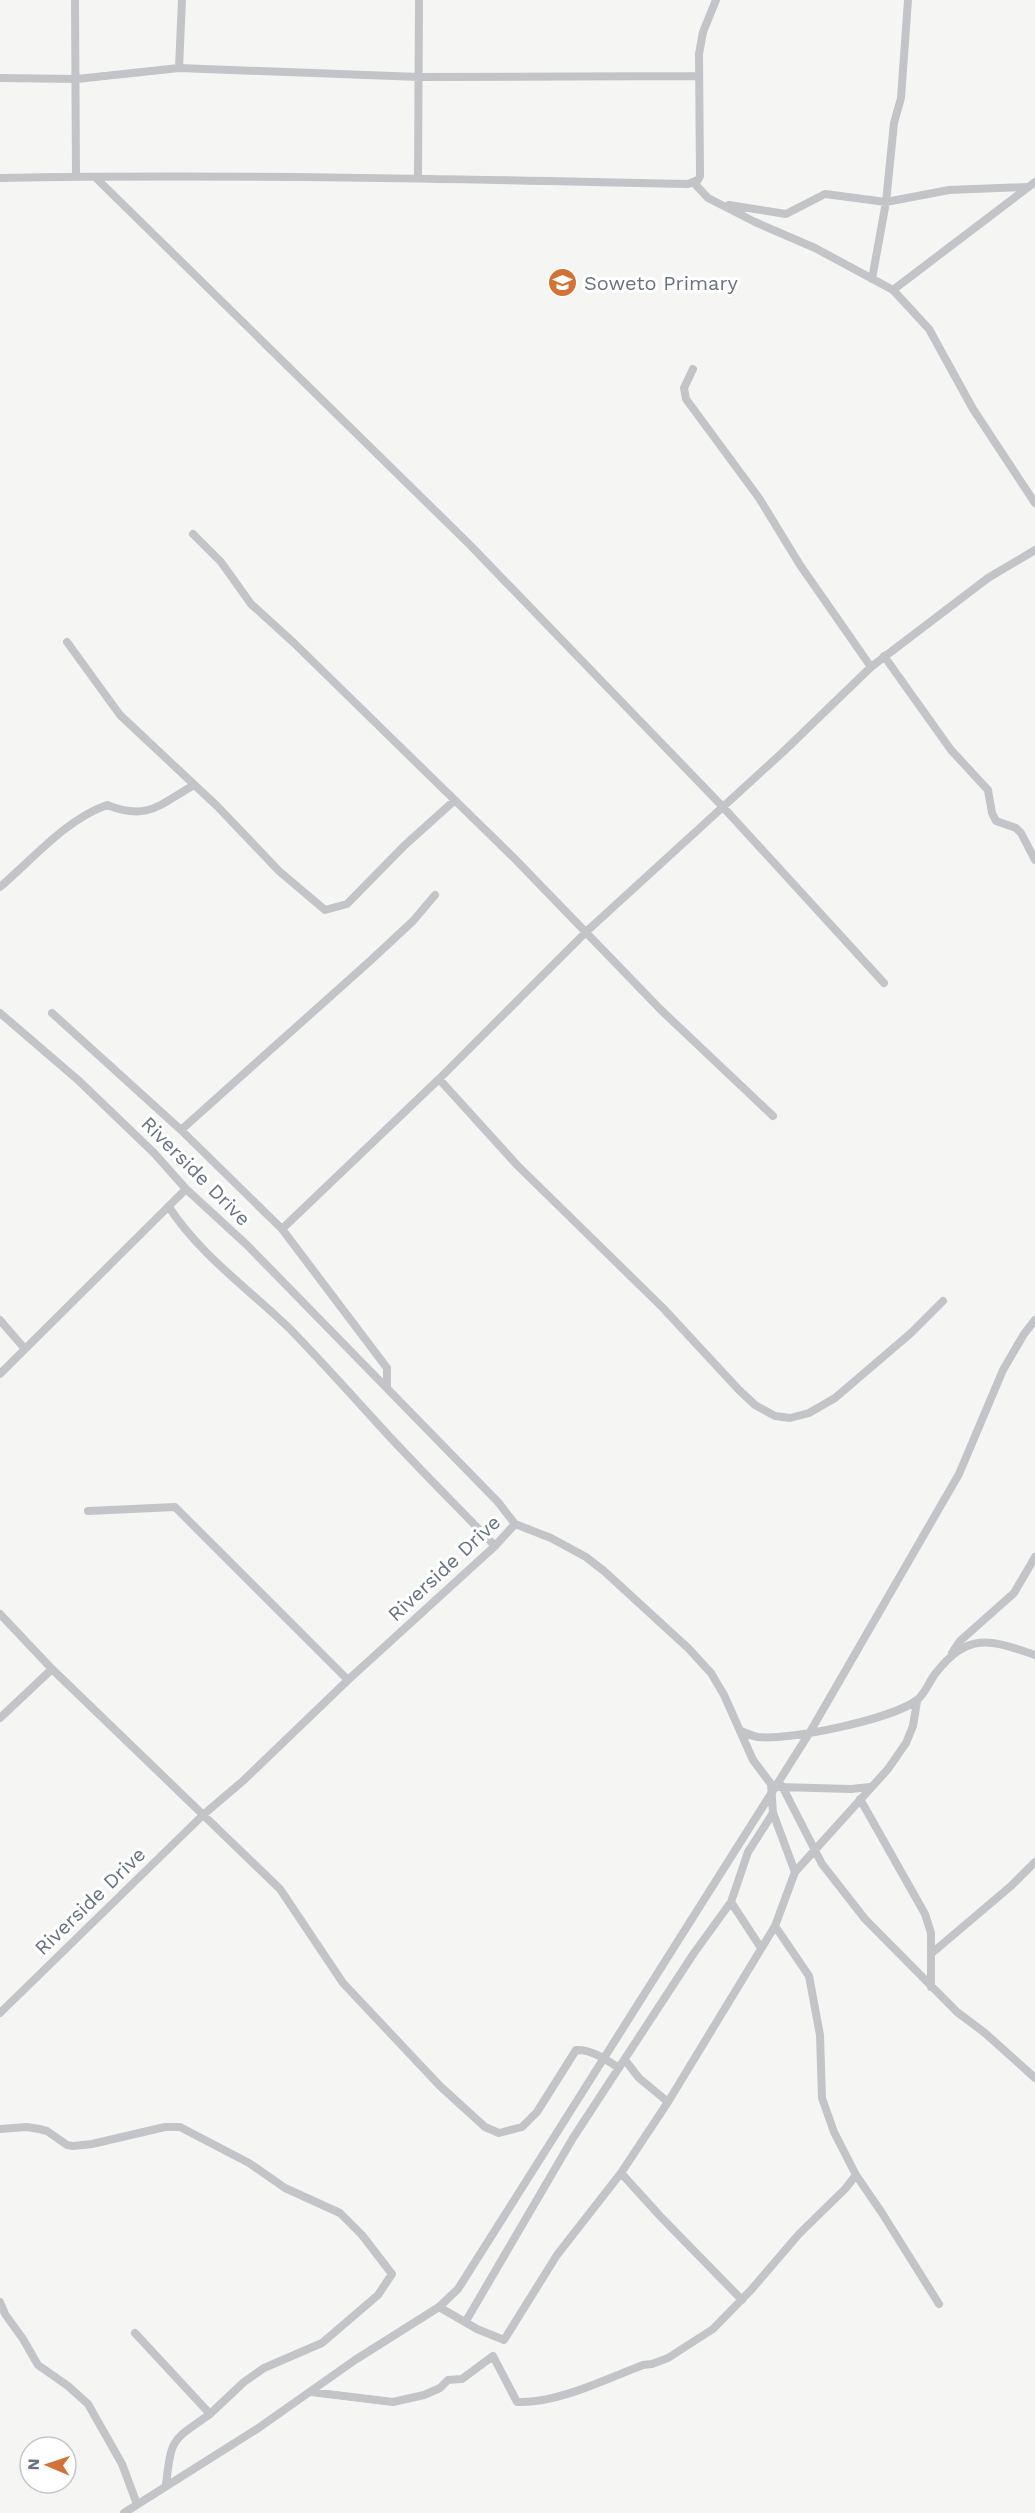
<svg xmlns="http://www.w3.org/2000/svg" width="1035" height="2513" viewBox="0 0 1035 2513" font-family="'Work Sans',sans-serif">
<style>
.lines{fill:none;stroke-linecap:round;stroke-linejoin:round}
.street{stroke:#c2c4c8;stroke-width:8}
.labels{text-anchor:middle;stroke-width:6;stroke-linejoin:round;paint-order:stroke}
.poi-label{font-size:20px;fill:#687281;stroke:#fff;text-anchor:start}
.street-label{font-size:20px;fill:#687281;stroke:#fff}
</style>
<rect width="100%" height="100%" fill="#f5f6f3"/>
<g class="lines">
<path class="street" d="M75,0l1,176
M179,68l3,-68
M0,78l77,1 102,-11 240,9 279,-1
M95,177l375,368 253,262 161,176
M0,178c229,-4 459,1 688,6l10,-4 2,-4 -1,-122 4,-22 13,-32
M418,178l1,-178
M694,183l14,15 47,24 60,26 78,42 36,39 44,80 62,94
M729,205l57,9 39,-20 61,8 63,-12 78,-3
M872,279l14,-77 8,-79 7,-25 7,-98
M893,290l142,-108
M693,369l-9,19 2,11 73,99 41,67 71,102
M193,534l28,28 30,42 43,39 221,216 146,151 112,106
M67,642l53,73 97,91 62,65 46,39 22,-6 58,-59 50,-45
M884,656l67,94 37,40 4,23 4,8 20,7 5,5 14,27
M0,887c33,-28 65,-67 107,-82 41,16 52,0 87,-20
M0,1013l78,67 76,73 32,36 61,56 251,257 17,22 -20,22 -147,134 -104,100 -41,35 -203,198
M52,1013l129,117 101,99 105,139v20
M439,1079l78,86 146,143 76,82 16,15 20,11 15,2 19,-5 26,-15 76,-65 32,-32
M181,1130l189,-169 43,-40 22,-26
M169,1207c31,48 81,83 122,123 30,31 58,62 87,94 38,42 78,81 117,122
M282,1229l157,-150 148,-148 196,-179 88,-85 117,-89 47,-28
M0,1320l25,29
M0,1374l186,-185
M88,1511l87,-4 173,173
M515,1524l36,14 35,19 18,14 84,77 23,25 13,22 29,65 18,24 2,29 22,59
M0,1614l52,55 228,220 63,94 97,103 45,41 14,6 23,-6 15,-15 39,-62c15,-1 31,10 43,18
M952,1653l8,-12 54,-48 21,-36
M0,1718l52,-49
M741,1731c5,2 11,5 17,6 30,4 135,-18 159,-37 8,-6 12,-18 18,-26 33,-42 54,-35 100,-19
M782,1786l40,78 43,55 92,93 28,21 50,45
M778,1787l73,2 19,-2
M860,1799l65,115 6,19v54
M731,1902l30,46
M775,1926l34,50 11,59 2,63 12,34 22,43 26,38 57,91
M932,1953l79,-67 24,-24
M625,2060l14,18 29,24 107,-176 20,-54 93,-103 18,-26 7,-17 4,-25
M0,2129l27,-2 12,2 8,2 20,14 6,1 19,-2 73,-17h15l69,36 36,25 55,25 22,22 30,39 -14,21 -56,48 -58,25 -20,14 -34,32 -75,-81
M621,2173l39,43 82,84
M0,2302l5,12 18,25 15,26 30,21 20,18 34,60 15,40
M439,2307l38,22 27,11 53,-85 64,-82 47,-71
M466,2321l107,-183 121,-185 37,-51 17,-50 25,-39
M311,2392l82,10 31,-7 16,-7 8,-8 14,-1 31,-23 24,46c39,2 89,-23 126,-37l9,-1 16,-6 45,-29 38,-39 48,-56 46,-45 11,-14
M166,2484c6,-48 5,-42 44,-70
M124,2513l133,-84 98,-69 84,-53 19,-18 352,-557 149,-258 44,-104 21,-36 11,-14"/>
</g>
<defs>
<symbol id="school-disc" viewBox="-11 -11 22 22"><circle r="9.5" fill="#d27237" stroke="#fff"/><path d="M0-5L7-2L0 1L-7-2ZM-4 1L0 2.5L4 1V4Q0 6-4 4Z" fill="#fff"/></symbol>
</defs>
<g fill-rule="evenodd">
<use href="#school-disc" x="546" y="266" width="33" height="33"/>
</g>
<g class="labels">
<g class="poi-label">
<text x="584" y="290">Soweto Primary</text>
</g>
<g class="street-label">
<text transform="translate(196 1171) rotate(45)" y="7">Riverside Drive</text>
<text transform="translate(444 1568) rotate(-43)" y="7">Riverside Drive</text>
<text transform="translate(90 1901) rotate(-44)" y="7">Riverside Drive</text>
</g>
</g>
<g transform="translate(48 2465) rotate(272)"><circle r="28" fill="#ffffff" stroke="#c3c7cd" stroke-width="1.5"/>
<path d="M0-4.5L10 22L0 15L-10 22Z" fill="#d27237"/>
<text y="-9" font-size="16" font-weight="bold" text-anchor="middle" fill="#687281">N</text>
</g>
</svg>
